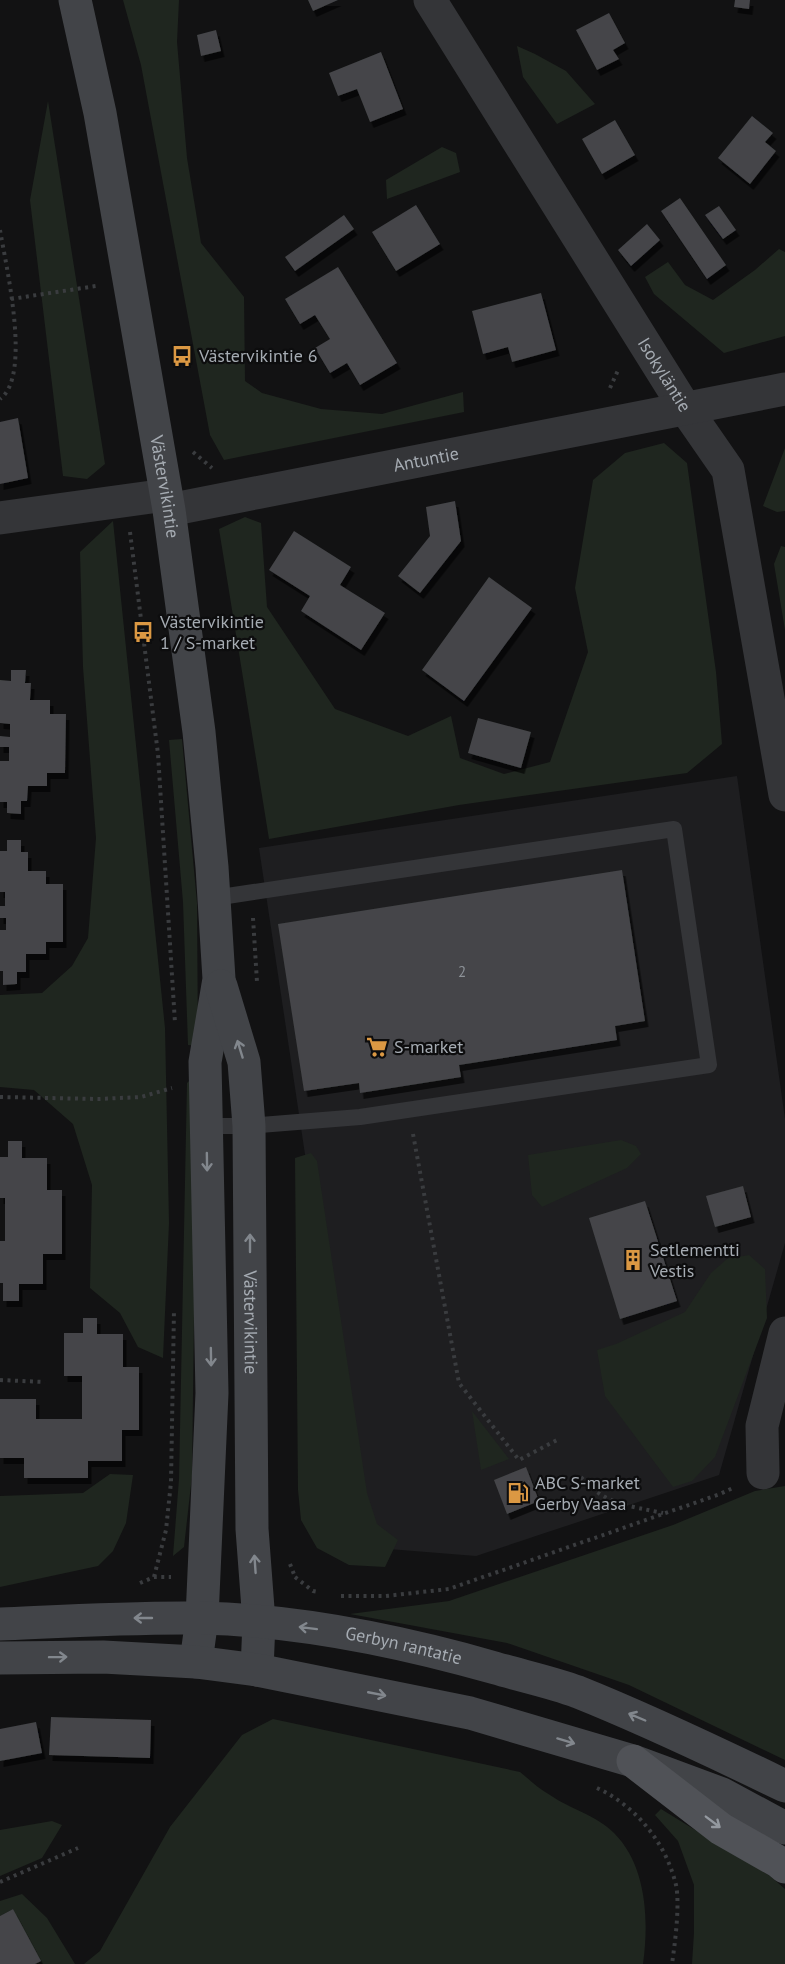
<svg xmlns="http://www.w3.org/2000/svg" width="785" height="1964" viewBox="0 0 785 1964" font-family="'PT Sans',sans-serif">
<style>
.built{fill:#1e1e20}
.green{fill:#1f261f}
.building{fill:#444548;filter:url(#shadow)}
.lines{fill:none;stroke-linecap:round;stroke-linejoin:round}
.path{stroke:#3a3c3f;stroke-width:4;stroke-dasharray:3 4.5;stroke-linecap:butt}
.service{stroke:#343538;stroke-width:16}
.minor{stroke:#343538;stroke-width:33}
.secondary{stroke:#424448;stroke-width:33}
.primary{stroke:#505257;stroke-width:33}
.oneway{stroke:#82878d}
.oneway2{stroke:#9499a0}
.labels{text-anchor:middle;stroke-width:4.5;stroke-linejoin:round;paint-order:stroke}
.number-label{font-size:15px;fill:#8d9298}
.poi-label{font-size:18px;fill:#a5abb2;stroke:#0d0d0e;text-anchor:start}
.street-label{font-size:18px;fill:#a5abb2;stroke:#0d0d0e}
</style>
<defs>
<filter id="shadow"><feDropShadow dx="3.5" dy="6" stdDeviation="0" flood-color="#0009"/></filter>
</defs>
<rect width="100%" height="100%" fill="#121213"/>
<path class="built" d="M737,776l48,343v124l-66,232 -243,81 -112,-9 -105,-699z"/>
<path class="green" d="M123,0h56l-2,42 10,116 14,85 43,54 1,84 17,12 59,16 61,5 81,-22 1,20 -240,48 -14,-25 -69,-370z
M517,46l18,8 31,17 29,33 -38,20 -34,-47z
M48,101l57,363 -18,15 -24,-3 -33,-276z
M442,147l14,6 4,19 -73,27 -1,-19z
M779,249l6,3v84l-61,17 -70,-59 -9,-17 23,-15 17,23 28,15 42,-30z
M664,443l23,20 29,209 6,72 -35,29 -228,32 -190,34 -50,-310 26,-12 16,6 6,84 68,102 73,27 43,-20 9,42 44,16 46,-12 38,-110 -13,-64 18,-108 32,-27z
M785,448v63l-8,1 -14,-6z
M113,521l52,507 4,195 -6,135 -25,-11 -18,-34 -30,-25 2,-103 -19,-61 -39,-34 -34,-3v-92l42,-2 30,-27 16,-28 8,-100 -13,-171 -3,-115z
M781,546l4,1v83l-11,-66z
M182,739l15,164 1,143 -10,-1 -5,-143 -14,-162z
M197,1073l-5,403 -8,71 -11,9 6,-77 8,-396z
M621,1140l15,6 5,8 -14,14 -85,39 -10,-12 -4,-40z
M311,1153l6,8 50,332 10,31 21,16 -13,27 -36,-2 -32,-17 -16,-28 -3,-30 -3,-332z
M749,1255l16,14 2,49 -52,139 -23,24 -19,6 -68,-91 -8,-46 19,-6 69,-32 26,-39 16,-14z
M472,1411l37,48 -28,11z
M110,1474l23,1 -7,48 -13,28 -15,15 -98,21v-91l83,-3z
M785,1486v274l-156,-75 -122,-42 -157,-29 99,-13 224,-76 82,-34z
M273,1719l247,53c10,8 19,17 30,23 20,14 46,20 64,38 33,33 35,88 29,131h-559l16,-13 70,-124 72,-92z
M661,1809l109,67 15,13v75h-93l2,-31v-48l-16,-44 -23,-26z
M52,1821l10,4 -20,33 -42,18v-46z
M22,1894l25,24 28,46h-40l-22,-55 -13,7v-15z"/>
<path class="building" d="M308,0h30l-25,11z
M735,0h15l-1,9 -15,-2z
M609,13l16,30 -12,7 6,9 -22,11 -21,-40z
M216,30l5,21 -20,5 -4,-21z
M381,52l22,57 -33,13 -13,-33 -19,7 -9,-23z
M752,116l21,17 -8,9 11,9 -26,33 -32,-26z
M615,120l20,35 -33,19 -20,-35z
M680,198l46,67 -19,14 -46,-68z
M416,205l24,39 -44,27 -24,-39z
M719,206l17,24 -13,9 -18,-24z
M344,215l10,14 -59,42 -10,-14z
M647,224l13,16 -29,26 -13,-16z
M338,267l59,96 -37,22 -13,-22 -17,10 -15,-25 15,-9 -15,-24 -15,9 -15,-25z
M541,293l15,57 -44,12 -4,-15 -25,7 -11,-43z
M18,418l10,60 -28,6v-62z
M455,501l6,40 -41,52 -22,-17 32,-40 -4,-29z
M294,531l57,36 -11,18 45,28 -24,37 -60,-39 9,-15 -41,-26z
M489,577l43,31 -68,93 -42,-31z
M11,670h15l-1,13h6l-1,17h20v14h16l-1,59h-18v13h-19l-1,15h-6v13l-14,-1v-11h-7v-41h9v-14h-9v-11l10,1v-13l-10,-1v-43l11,1z
M478,718l53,14 -10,36 -53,-15z
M7,840h14v12h7v19h18v13h17v58h-17v12h-20v18h-9v12l-14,1v-14h-3v-41h6v-12h-6v-12h5v-14h-5v-41h7z
M622,870l23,151 -30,5 2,14 -158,25 2,12 -101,16 -1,-10 -55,8 -26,-167z
M8,1141h14v17h25v32h15v64h-19v30h-24v17h-16v-18h-3v-42h5v-43h-5v-41h8z
M743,1186l8,31 -36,10 -9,-31z
M645,1201l32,100 -57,18 -31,-101z
M83,1318h14v16h26v33h16v63h-17v31h-34v17h-64v-20h-24v-59h36v20h46v-43h-18v-43h19z
M526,1467l13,34 -32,13 -13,-34z
M51,1717l100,3 -1,38 -101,-3z
M36,1722l6,31 -42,8v-32z
M13,1909l28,52 -6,3h-35v-48z"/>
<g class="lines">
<path class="path" d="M0,230c6,36 32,146 0,169
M11,299l85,-13
M610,388l9,-20
M193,452l19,16
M130,532l28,222 17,269
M253,918l4,64
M0,1097l98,2 43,-2 31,-9
M413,1134l46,249 60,77 38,-20
M0,1380l45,2
M581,1477c22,27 49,29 82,36
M290,1564l5,13
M154,1577l12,-47 5,-48 3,-172
M295,1577l18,14 6,1
M140,1583l14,-6h17
M341,1596h45l63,-7 271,-95 15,-7
M597,1788c39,18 69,55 79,97 4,20 -1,58 -4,79
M0,1882l78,-34"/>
<path class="service" d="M206,1126h43l111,-9 349,-52 -35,-236 -460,69"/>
<g class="minor">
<path id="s1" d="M430,0l255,408 43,62 57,325"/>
<path id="s2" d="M169,510l616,-121"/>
<path d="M0,518l166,-23"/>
<path d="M763,1473l-1,-47 23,-93"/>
</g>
<g class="secondary">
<path id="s3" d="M75,0l25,113 69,397 30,222 13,135 7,112 -14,83 7,331 -10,225 -6,44"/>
<path id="s4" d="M221,986l23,76 5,64 3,403 7,93 -2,48"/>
<path id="s5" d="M0,1624c67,-3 133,-7 200,-6 99,2 200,23 295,50 27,8 56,14 83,24 70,28 139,61 207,94"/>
<path d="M0,1658l103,-1 93,5 61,8 213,43 163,48 89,33 63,34"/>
</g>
<path class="primary" d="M633,1761l88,68 58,33 6,5"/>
</g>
<defs><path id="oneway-shaft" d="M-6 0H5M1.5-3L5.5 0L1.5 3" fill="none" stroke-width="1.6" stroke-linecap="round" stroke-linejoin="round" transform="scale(1.5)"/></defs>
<g class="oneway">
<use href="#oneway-shaft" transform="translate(240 1049) rotate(-107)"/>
<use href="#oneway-shaft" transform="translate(207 1162) rotate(89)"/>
<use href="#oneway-shaft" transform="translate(250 1243) rotate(-90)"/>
<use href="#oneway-shaft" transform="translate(211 1357) rotate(89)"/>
<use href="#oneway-shaft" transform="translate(255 1564) rotate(-94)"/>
<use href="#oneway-shaft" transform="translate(143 1618) rotate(180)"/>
<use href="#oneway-shaft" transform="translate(308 1628) rotate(-173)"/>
<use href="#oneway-shaft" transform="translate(58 1657) rotate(-1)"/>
<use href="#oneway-shaft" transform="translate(377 1694) rotate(11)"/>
<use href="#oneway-shaft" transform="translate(637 1717) rotate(-157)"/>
<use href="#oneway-shaft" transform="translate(566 1741) rotate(17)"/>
</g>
<use class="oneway2" href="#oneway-shaft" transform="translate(713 1822) rotate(37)"/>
<defs>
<symbol id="bus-bare" viewBox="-9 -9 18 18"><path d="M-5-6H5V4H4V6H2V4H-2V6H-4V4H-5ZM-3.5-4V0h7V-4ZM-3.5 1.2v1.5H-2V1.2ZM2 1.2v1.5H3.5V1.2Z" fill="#db9843" stroke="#0d0d0e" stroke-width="2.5" paint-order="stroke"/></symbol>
<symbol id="supermarket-bare" viewBox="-9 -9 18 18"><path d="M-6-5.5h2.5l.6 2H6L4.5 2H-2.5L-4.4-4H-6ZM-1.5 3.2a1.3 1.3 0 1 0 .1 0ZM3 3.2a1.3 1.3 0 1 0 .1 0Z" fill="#db9843" stroke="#0d0d0e" stroke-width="2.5" paint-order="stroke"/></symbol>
<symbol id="building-bare" viewBox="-9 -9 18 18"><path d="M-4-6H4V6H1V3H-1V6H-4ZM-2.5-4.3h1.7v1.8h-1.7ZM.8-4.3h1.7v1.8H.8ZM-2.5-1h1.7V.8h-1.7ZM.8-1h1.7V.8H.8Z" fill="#db9843" stroke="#0d0d0e" stroke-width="2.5" paint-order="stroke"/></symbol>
<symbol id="fuel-bare" viewBox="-9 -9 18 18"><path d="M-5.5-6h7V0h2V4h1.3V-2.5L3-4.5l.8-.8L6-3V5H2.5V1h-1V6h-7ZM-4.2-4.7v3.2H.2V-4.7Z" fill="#db9843" stroke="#0d0d0e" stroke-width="2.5" paint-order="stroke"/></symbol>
</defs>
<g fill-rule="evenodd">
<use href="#bus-bare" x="167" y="341" width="30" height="30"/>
<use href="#bus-bare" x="128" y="617" width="30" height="30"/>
<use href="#supermarket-bare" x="362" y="1032" width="30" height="30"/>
<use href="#building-bare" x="618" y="1245" width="30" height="30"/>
<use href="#fuel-bare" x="503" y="1478" width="30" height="30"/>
</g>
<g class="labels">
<g class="number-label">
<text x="462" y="977">2</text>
</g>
<g class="poi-label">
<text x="199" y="362">Västervikintie 6</text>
<text x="160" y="628">Västervikintie<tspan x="160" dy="21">1 / S-market</tspan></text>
<text x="394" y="1053">S-market</text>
<text x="650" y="1256">Setlementti<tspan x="650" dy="21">Vestis</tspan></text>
<text x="535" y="1489">ABC S-market<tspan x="535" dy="21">Gerby Vaasa</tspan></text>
</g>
<g class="street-label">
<text dy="6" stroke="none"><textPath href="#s1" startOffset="442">Isokyläntie</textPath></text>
<text dy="6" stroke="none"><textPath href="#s2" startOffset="262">Antuntie</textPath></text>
<text dy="6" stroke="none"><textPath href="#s3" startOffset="495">Västervikintie</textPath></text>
<text dy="6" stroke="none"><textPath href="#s4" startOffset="340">Västervikintie</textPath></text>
<text dy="6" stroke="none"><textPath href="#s5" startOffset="406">Gerbyn rantatie</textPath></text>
</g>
</g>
</svg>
